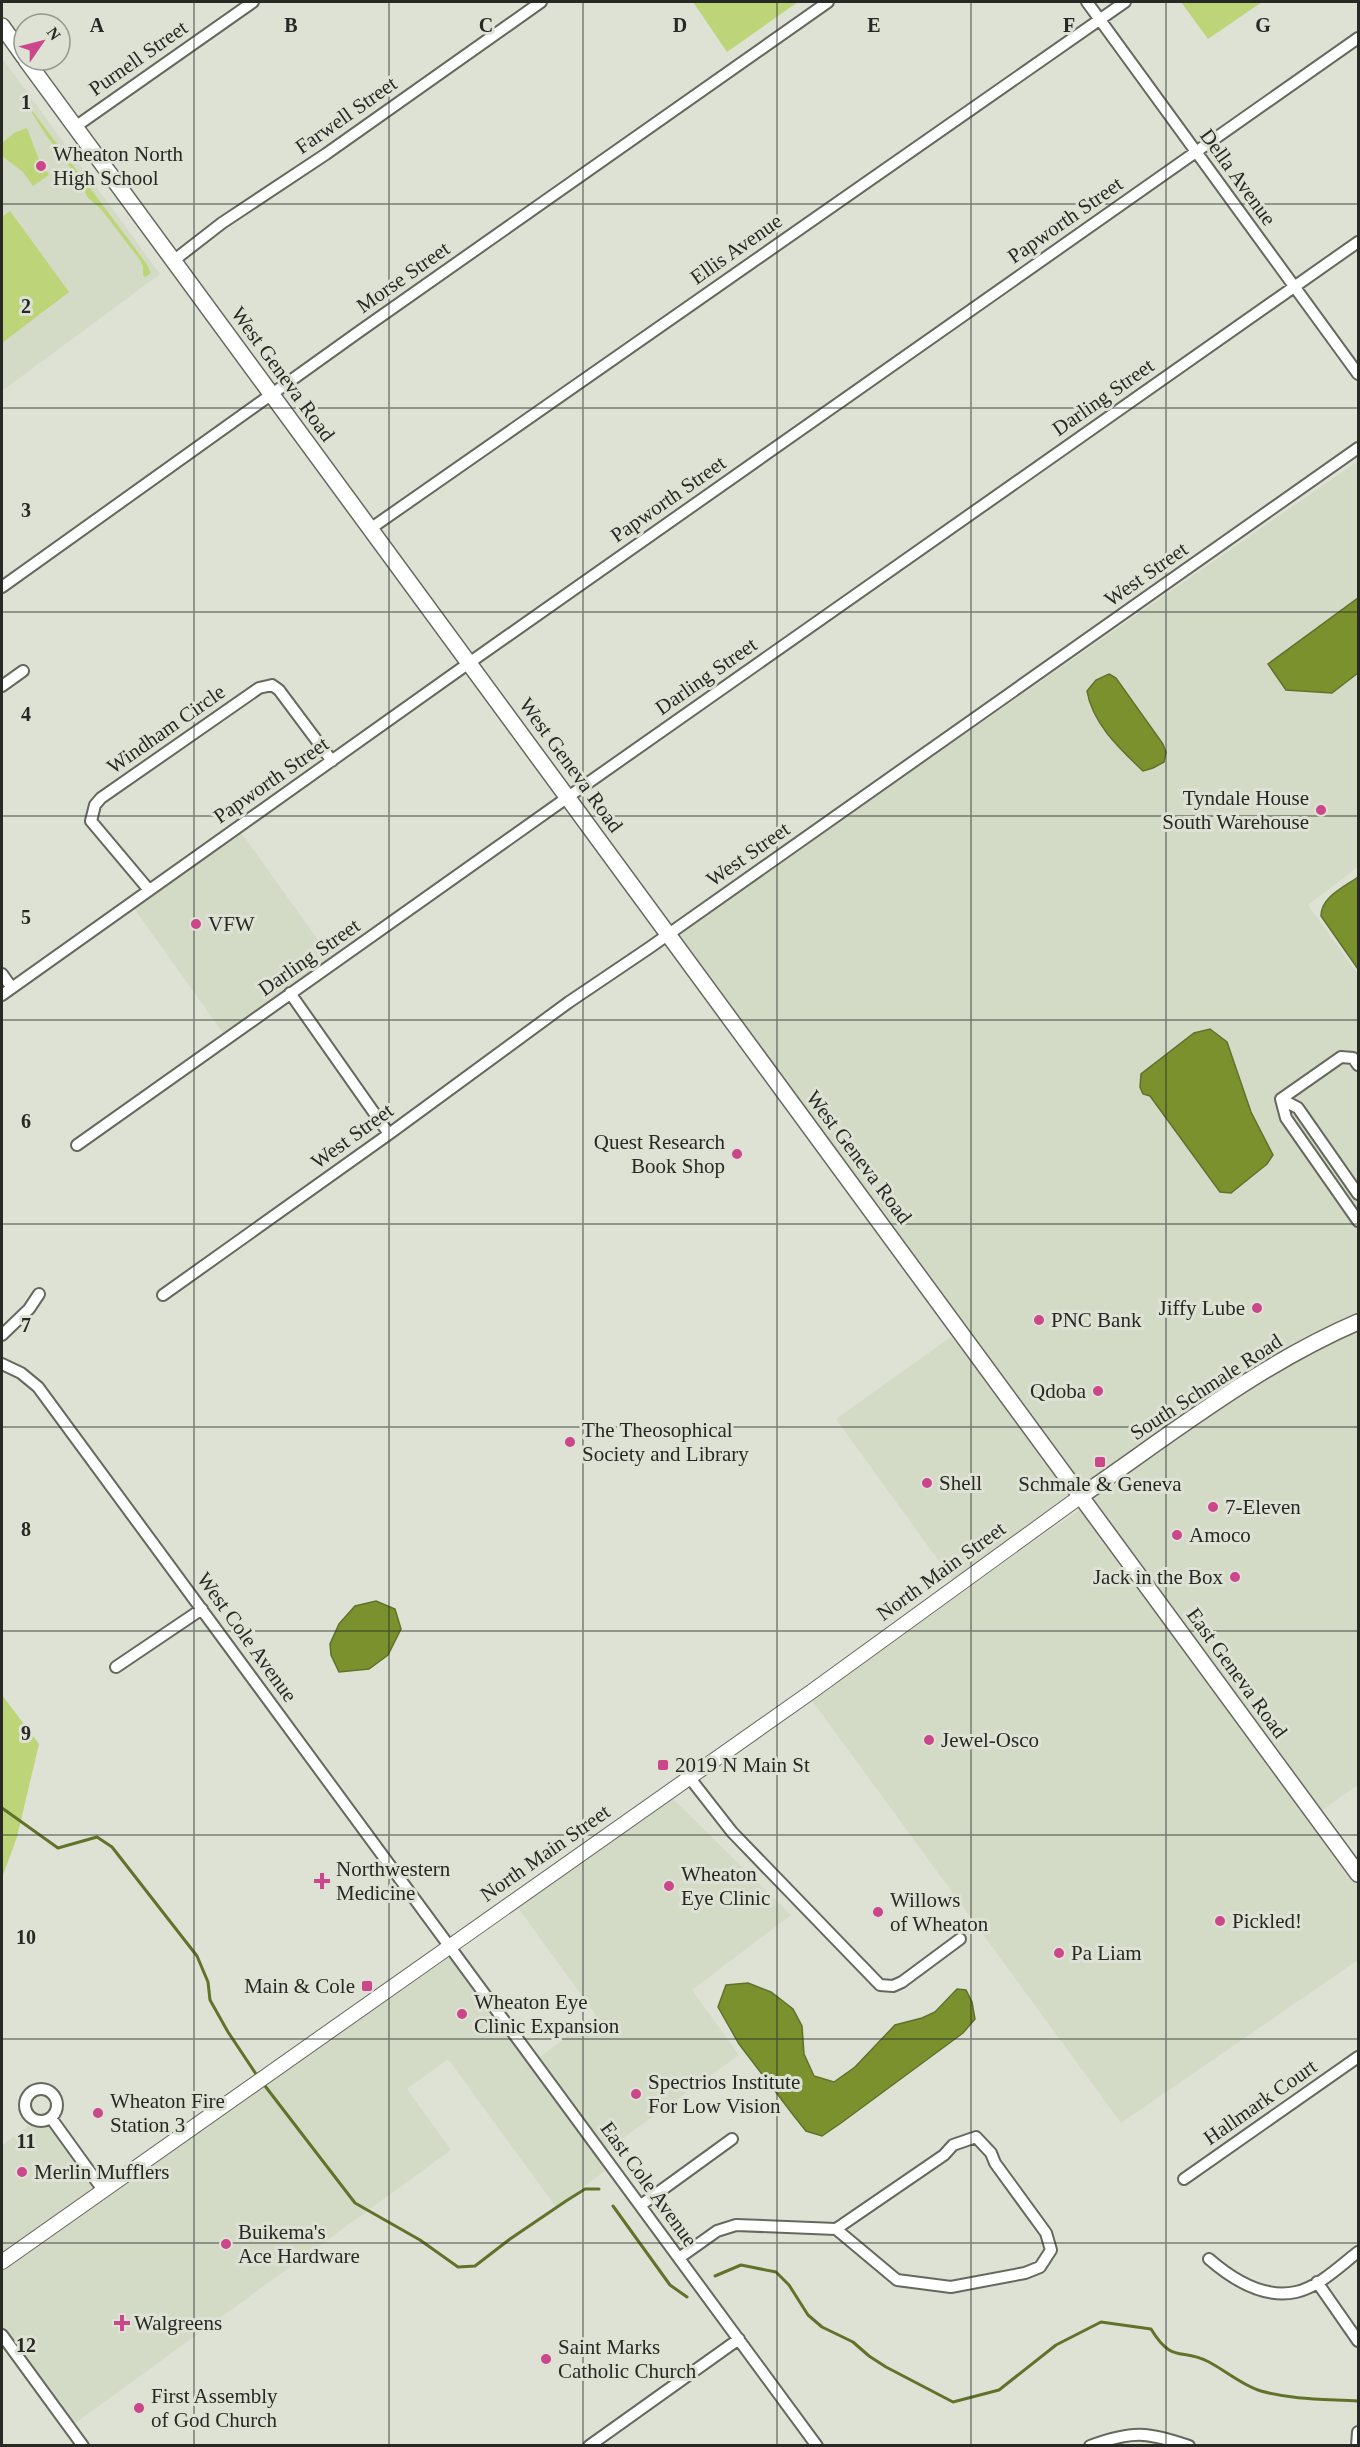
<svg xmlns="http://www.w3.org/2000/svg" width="1360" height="2447" viewBox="0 0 1360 2447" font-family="'Times New Roman',serif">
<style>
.built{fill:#d3dac5}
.green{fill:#bdd578}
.water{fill:#7a912e;stroke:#61722b;stroke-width:1.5}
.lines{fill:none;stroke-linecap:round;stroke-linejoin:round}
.stream{stroke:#61722b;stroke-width:3}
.minor-casing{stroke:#65695d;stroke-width:14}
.tertiary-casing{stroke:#65695d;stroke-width:16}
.secondary-casing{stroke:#65695d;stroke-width:18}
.minor{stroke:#fff;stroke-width:10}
.tertiary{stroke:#fff;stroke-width:14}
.secondary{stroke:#fff;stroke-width:15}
.grid{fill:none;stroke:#272924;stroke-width:1.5;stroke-opacity:0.55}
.poi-dot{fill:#cb468a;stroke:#dee2d5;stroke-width:2}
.labels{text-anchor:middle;stroke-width:6;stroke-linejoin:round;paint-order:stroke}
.street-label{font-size:21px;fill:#272924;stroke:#dee2d5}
.poi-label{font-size:21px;fill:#272924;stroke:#dee2d5;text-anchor:start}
.grid-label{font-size:20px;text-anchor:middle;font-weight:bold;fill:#272924;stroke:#dee2d5;stroke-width:6;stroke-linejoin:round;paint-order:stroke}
</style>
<rect width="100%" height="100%" fill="#dee2d5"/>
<path class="built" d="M2,58l158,216 -158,117z
M1358,461v406l-50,38 50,69v344l-275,169 -407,-552z
M240,831l93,130 -107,76 -93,-130z
M1358,1328v457l-40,28 -228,-312 189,-133z
M958,1332l120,166 -124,84 -118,-163z
M1084,1507l274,373v80l-237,163 -313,-428z
M667,1793l124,122 -99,75 47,65 -134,96 -68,-92 59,-44 -83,-114z
M449,1949l160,219 -53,39 -108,-148 -41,30 44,61 -377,274 -72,-96v-62z
M50,2111l53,74 -101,71v-111z"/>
<path class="green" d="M693,2h105l-71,50z
M1181,2h81l-54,37z
M22,97l124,166 5,10 -6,4 -2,-2v-9l-3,-6 -39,-51 -13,-11 -9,-19 -33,-44z
M27,128l12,32 10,15 -16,11 -10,-14 -21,-16v-13l12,-10z
M10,211l59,81 -67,51v-126z
M2,1695l37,49 -22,93 -15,41z"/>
<path class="water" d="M1358,598v75l-26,20 -46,-3 -18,-26z
M1109,674l7,4 47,66 3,8 -2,10 -11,6 -10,3c-23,-22 -51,-48 -56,-80l9,-11z
M1358,877v92l-37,-53c0,-19 23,-29 37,-39z
M1210,1029l17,13 24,70 22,43 -6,9 -36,29 -11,-1 -70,-96 -7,-2 -3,-7 1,-13 53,-41z
M376,1601l19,8 6,20 -13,26 -19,14 -30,3 -8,-17 -1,-11 9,-20 16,-18z
M748,1983l23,9 22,17 9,17 2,28 10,22 20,6 21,-15 40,-42 27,-7 13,-6 22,-23 9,1 6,12 3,17 -12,14 -122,90 -19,13 -16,-5 -12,-15 -55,-72 -21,-37 8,-22z"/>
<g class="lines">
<path class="stream" d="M2,1808l56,40 39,-11 15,10 85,109 11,26 2,18 18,32 30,45
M262,2082l93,121 65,37 38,27 17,-1 35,-27 56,-38 19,-12h14
M613,2206l57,79 17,12
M715,2276l26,-11 35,7 13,13 19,30 14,12 31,15 16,14 17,11 67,35 46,-12 57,-45 45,-23 50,7c22,36 30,18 58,33 17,9 34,24 52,29 32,9 65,8 97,10"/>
<defs>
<path id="minor" d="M1087,2l271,372
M75,127l178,-125
M173,261l49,-38 104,-69 215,-152
M370,529l755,-527
M2,587l358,-256 468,-329
M2,686l21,-15
M149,890l-58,-69 4,-16 6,-7 158,-110 13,-3 7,5 53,71
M2,974l10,14
M290,993l99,141
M2,995l467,-332 889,-625
M1281,1099l5,19 72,103
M1281,1099l17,9 60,86
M1281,1099l60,-42 12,1 5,7
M77,1145l491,-348 790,-555
M163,1295l226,-161 180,-132 80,-54 709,-500
M2,1335l27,-26 10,-15
M2,1364l19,9 17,14 779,1059
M116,1667l86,-58
M689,1777l43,55 148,153 13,1 9,-4 58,-43
M25 2105a16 16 0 1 1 32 0a16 16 0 1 1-32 0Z
M51,2118l52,72
M1184,2179l174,-122
M641,2205l91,-66
M679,2258l38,-27 19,-6 100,4 108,-74 9,-10 23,-8 15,16 4,10 51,70 5,17 -11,17 -15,6 -74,14 -54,-7 -61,-51
M1209,2259c23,20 55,40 87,33 23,-5 45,-27 62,-40
M1317,2282l41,59
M2,2335l81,111
M589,2446l150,-107
M1090,2446c43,-16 57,-14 99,0
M1357,2446l1,-14"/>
<path id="tertiary" d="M2,2262l809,-570 270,-196"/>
<path id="secondary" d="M2,26l22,31
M26,60l1332,1814
M1081,1496c89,-61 177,-131 277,-174"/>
</defs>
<use href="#minor" class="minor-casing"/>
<use href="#tertiary" class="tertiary-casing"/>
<use href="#secondary" class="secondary-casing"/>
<use href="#minor" class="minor"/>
<use href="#tertiary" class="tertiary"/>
<use href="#secondary" class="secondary"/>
</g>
<path class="grid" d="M194,2v2444M389,2v2444M583,2v2444M777,2v2444M971,2v2444M1166,2v2444M2,204h1356M2,408h1356M2,612h1356M2,816h1356M2,1020h1356M2,1224h1356M2,1427h1356M2,1631h1356M2,1835h1356M2,2039h1356M2,2243h1356"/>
<g class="poi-dot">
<circle cx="41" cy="166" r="6"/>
<circle cx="1321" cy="810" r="6"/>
<circle cx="196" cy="924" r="6"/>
<circle cx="737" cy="1154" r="6"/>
<circle cx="1257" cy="1308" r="6"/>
<circle cx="1039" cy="1320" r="6"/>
<circle cx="1098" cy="1391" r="6"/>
<circle cx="570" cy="1442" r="6"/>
<rect x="1094" y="1456" width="12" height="12" rx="3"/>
<circle cx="927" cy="1483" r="6"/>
<circle cx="1213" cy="1507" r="6"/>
<circle cx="1177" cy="1535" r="6"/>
<circle cx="1235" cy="1577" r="6"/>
<circle cx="929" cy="1740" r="6"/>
<rect x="657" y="1759" width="12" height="12" rx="3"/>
<path d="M319 1872h6v6h6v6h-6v6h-6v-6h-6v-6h6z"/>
<circle cx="669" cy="1886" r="6"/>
<circle cx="878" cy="1912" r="6"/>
<circle cx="1220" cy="1921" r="6"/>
<circle cx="1059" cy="1953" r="6"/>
<rect x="361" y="1980" width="12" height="12" rx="3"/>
<circle cx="462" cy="2014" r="6"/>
<circle cx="636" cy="2094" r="6"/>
<circle cx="98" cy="2113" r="6"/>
<circle cx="22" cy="2172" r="6"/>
<circle cx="226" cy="2244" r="6"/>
<path d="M119 2314h6v6h6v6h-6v6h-6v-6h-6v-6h6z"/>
<circle cx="546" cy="2359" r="6"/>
<circle cx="139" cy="2408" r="6"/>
</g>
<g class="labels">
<g class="street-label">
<text transform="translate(138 58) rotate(-35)" y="7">Purnell Street</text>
<text transform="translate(346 115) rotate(-35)" y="7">Farwell Street</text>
<text transform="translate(1238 177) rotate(54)" y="7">Della Avenue</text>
<text transform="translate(1065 220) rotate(-35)" y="7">Papworth Street</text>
<text transform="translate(736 249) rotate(-35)" y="7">Ellis Avenue</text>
<text transform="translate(403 277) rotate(-35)" y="7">Morse Street</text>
<text transform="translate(283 374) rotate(54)" y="7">West Geneva Road</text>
<text transform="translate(1103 397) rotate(-35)" y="7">Darling Street</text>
<text transform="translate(668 499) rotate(-35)" y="7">Papworth Street</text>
<text transform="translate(1146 574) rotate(-35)" y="7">West Street</text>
<text transform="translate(706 676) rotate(-35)" y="7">Darling Street</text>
<text transform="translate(166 729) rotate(-35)" y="7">Windham Circle</text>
<text transform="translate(571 765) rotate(54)" y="7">West Geneva Road</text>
<text transform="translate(271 780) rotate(-35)" y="7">Papworth Street</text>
<text transform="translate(748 854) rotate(-35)" y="7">West Street</text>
<text transform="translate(309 957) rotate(-35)" y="7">Darling Street</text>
<text transform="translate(352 1136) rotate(-36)" y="7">West Street</text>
<text transform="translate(859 1157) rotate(53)" y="7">West Geneva Road</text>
<text transform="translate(1206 1387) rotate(-33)" y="7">South Schmale Road</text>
<text transform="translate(941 1571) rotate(-36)" y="7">North Main Street</text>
<text transform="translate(247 1637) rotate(54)" y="7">West Cole Avenue</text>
<text transform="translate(1237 1673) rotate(54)" y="7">East Geneva Road</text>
<text transform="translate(545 1853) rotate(-35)" y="7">North Main Street</text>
<text transform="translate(1260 2102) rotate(-35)" y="7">Hallmark Court</text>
<text transform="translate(649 2184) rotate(54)" y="7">East Cole Avenue</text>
</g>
<g class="poi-label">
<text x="53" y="161">Wheaton North<tspan x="53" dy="24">High School</tspan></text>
<text x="1309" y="805" text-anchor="end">Tyndale House<tspan x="1309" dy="24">South Warehouse</tspan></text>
<text x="208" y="931">VFW</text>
<text x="725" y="1149" text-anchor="end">Quest Research<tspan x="725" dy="24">Book Shop</tspan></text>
<text x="1245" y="1315" text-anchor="end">Jiffy Lube</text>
<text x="1051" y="1327">PNC Bank</text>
<text x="1086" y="1398" text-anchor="end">Qdoba</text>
<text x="582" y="1437">The Theosophical<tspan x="582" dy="24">Society and Library</tspan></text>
<text x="939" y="1490">Shell</text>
<text x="1100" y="1491" text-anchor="middle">Schmale &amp; Geneva</text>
<text x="1225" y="1514">7-Eleven</text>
<text x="1189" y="1542">Amoco</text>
<text x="1223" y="1584" text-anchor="end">Jack in the Box</text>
<text x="941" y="1747">Jewel-Osco</text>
<text x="675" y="1772">2019 N Main St</text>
<text x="336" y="1876">Northwestern<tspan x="336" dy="24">Medicine</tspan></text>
<text x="681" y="1881">Wheaton<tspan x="681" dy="24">Eye Clinic</tspan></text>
<text x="890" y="1907">Willows<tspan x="890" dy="24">of Wheaton</tspan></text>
<text x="1232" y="1928">Pickled!</text>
<text x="1071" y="1960">Pa Liam</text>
<text x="355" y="1993" text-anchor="end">Main &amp; Cole</text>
<text x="474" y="2009">Wheaton Eye<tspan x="474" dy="24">Clinic Expansion</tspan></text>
<text x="648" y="2089">Spectrios Institute<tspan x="648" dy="24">For Low Vision</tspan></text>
<text x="110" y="2108">Wheaton Fire<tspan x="110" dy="24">Station 3</tspan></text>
<text x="34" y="2179">Merlin Mufflers</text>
<text x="238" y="2239">Buikema's<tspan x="238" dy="24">Ace Hardware</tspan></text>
<text x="134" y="2330">Walgreens</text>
<text x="558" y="2354">Saint Marks<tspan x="558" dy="24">Catholic Church</tspan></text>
<text x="151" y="2403">First Assembly<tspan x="151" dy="24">of God Church</tspan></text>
</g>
</g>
<g class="grid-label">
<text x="97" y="32">A</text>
<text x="291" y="32">B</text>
<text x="486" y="32">C</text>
<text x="680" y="32">D</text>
<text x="874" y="32">E</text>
<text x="1069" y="32">F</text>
<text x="1263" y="32">G</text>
<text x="26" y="109">1</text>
<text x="26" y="313">2</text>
<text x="26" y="517">3</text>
<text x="26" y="721">4</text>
<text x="26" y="924">5</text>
<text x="26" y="1128">6</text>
<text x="26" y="1332">7</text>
<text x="26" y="1536">8</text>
<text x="26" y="1740">9</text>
<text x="26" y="1944">10</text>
<text x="26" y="2148">11</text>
<text x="26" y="2352">12</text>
</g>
<rect width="1360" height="2447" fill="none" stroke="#272924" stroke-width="6"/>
<g transform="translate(42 42) rotate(55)"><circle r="28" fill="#dee2d5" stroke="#95988e" stroke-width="1.5"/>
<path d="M0-4.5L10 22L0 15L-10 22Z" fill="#cb468a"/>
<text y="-9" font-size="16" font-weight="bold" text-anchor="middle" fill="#272924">N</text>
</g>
</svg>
